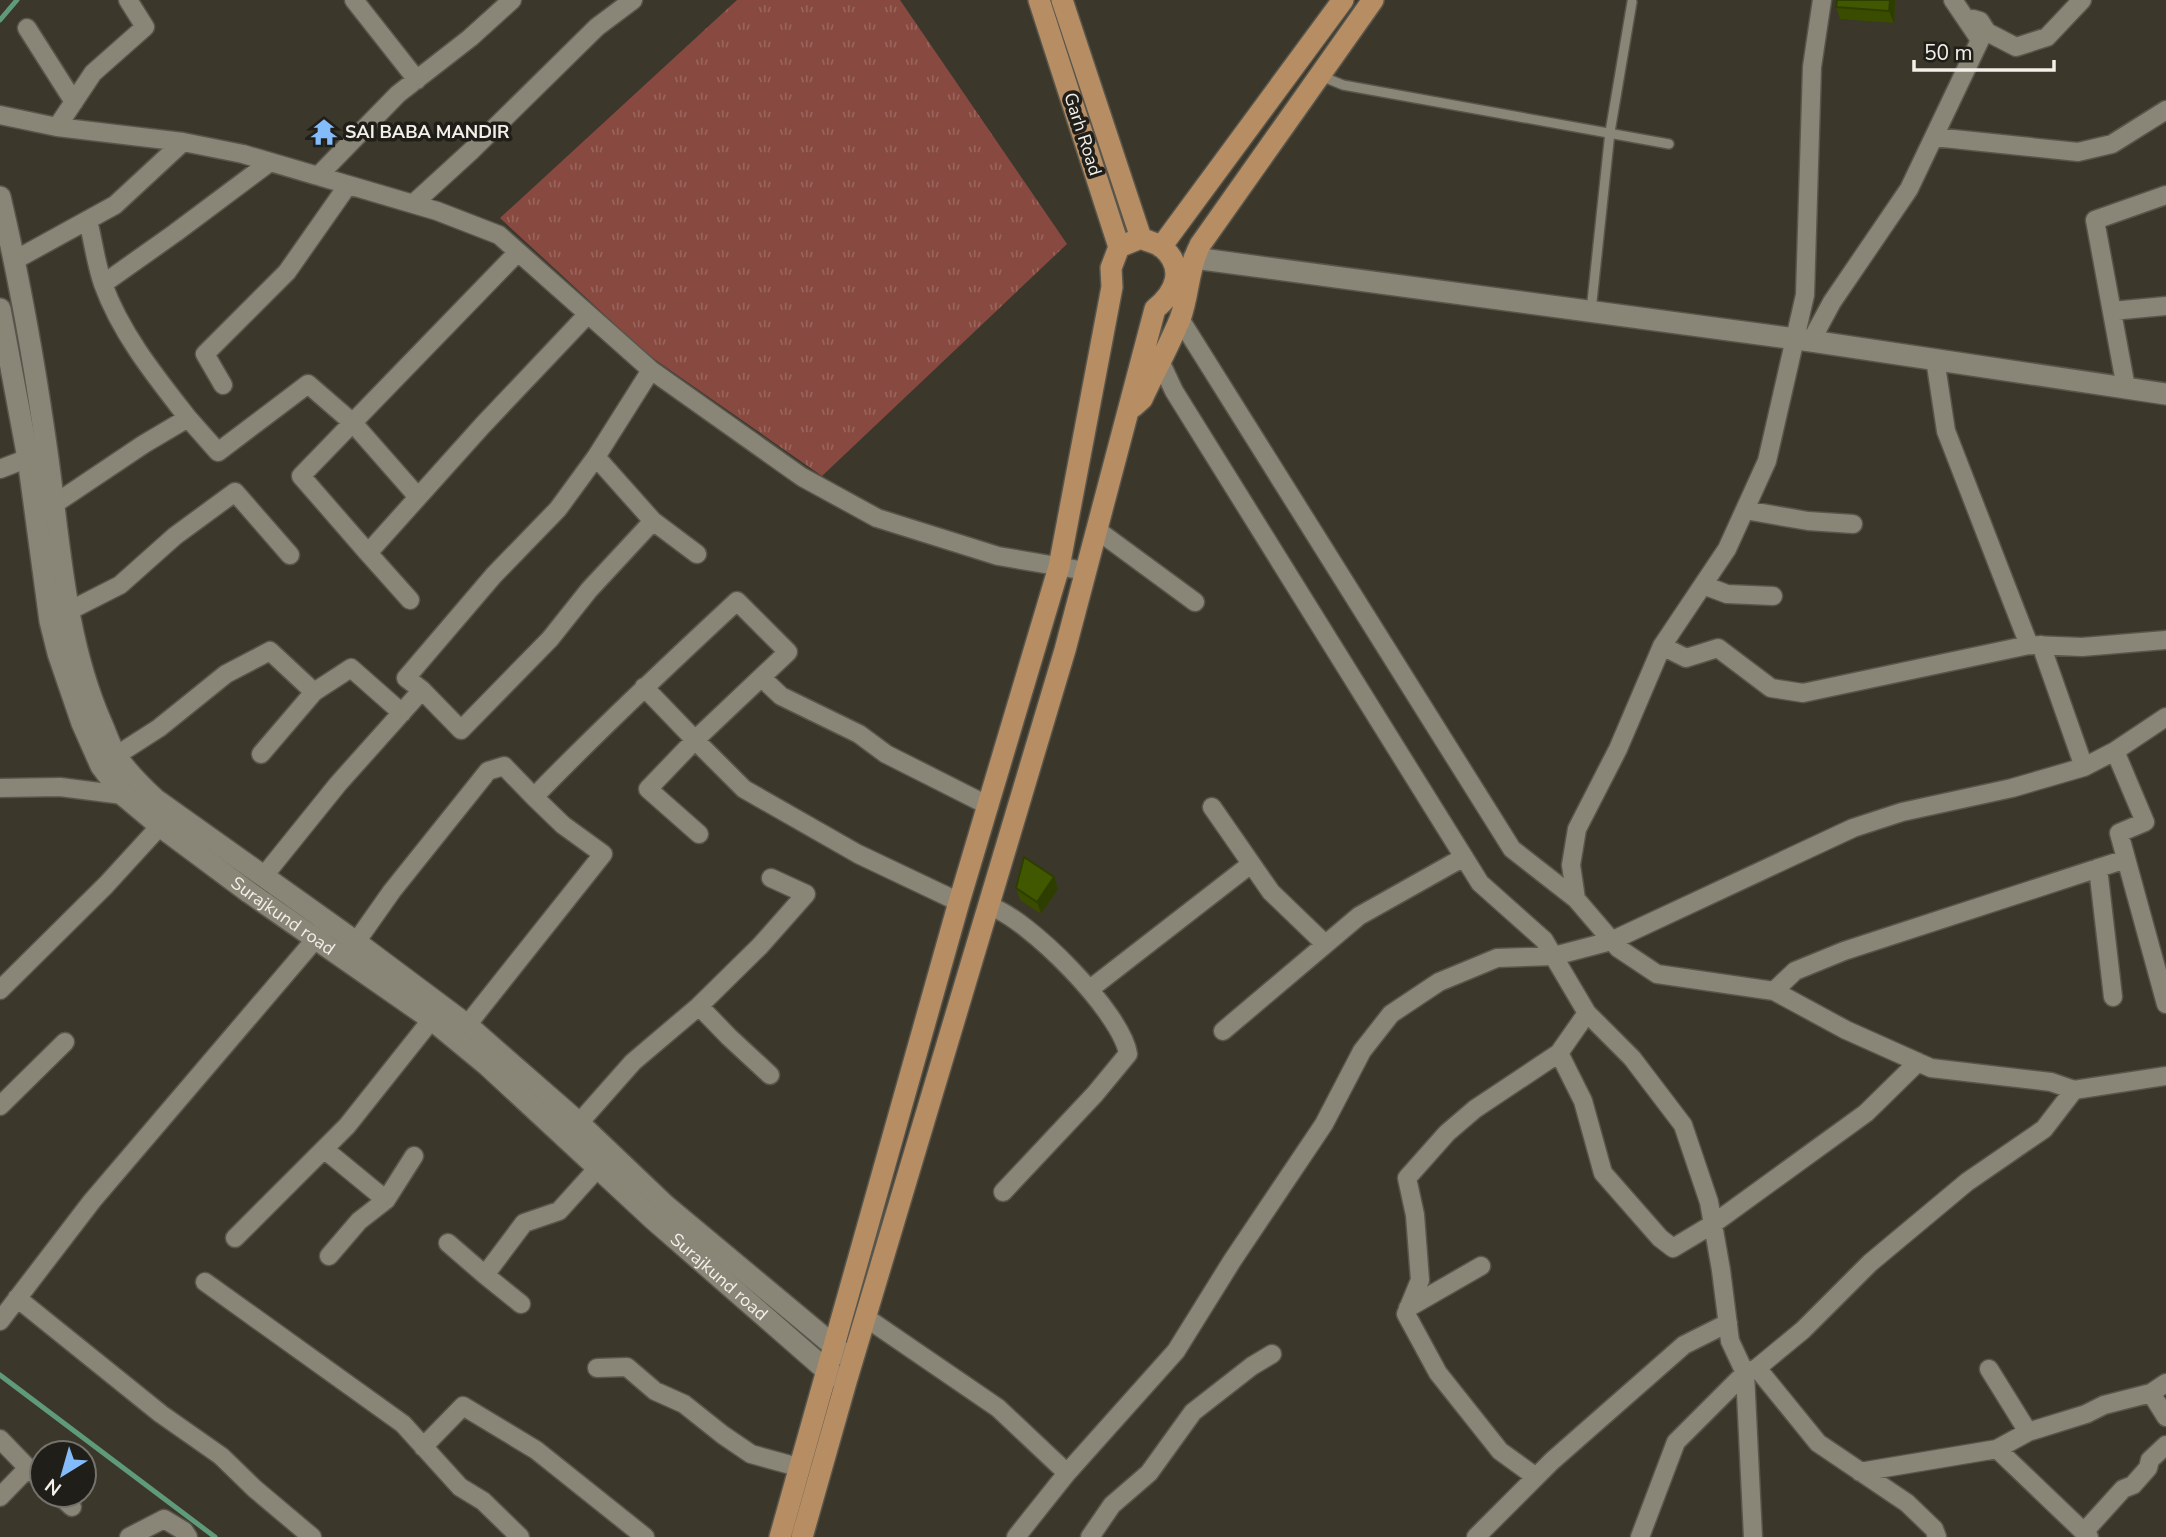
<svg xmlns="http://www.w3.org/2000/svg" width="2166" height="1537" viewBox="0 0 2166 1537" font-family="'Nunito Sans',sans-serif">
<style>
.grass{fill:url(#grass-tufts)}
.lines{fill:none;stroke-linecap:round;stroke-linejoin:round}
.stream{stroke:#5f9b7a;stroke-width:5}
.lane-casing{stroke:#58554b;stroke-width:12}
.street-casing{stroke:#58554b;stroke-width:21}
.secondary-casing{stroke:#58554b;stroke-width:24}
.primary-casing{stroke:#58554b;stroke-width:24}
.lane{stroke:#898577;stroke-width:9}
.street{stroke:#898577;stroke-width:18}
.secondary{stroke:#898577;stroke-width:21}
.primary{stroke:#b78d64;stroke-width:21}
.wall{fill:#394c00}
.shaded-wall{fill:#2e3e00}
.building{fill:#425800;stroke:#2e3e00;stroke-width:2}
.labels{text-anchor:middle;stroke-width:7;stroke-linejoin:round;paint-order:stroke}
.poi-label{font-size:18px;font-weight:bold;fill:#f3f0e9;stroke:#201e19;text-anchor:start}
.street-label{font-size:18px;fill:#f3f0e9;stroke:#201e19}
</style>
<defs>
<pattern id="grass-tufts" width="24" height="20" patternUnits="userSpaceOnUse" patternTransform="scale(1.75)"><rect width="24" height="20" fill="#884940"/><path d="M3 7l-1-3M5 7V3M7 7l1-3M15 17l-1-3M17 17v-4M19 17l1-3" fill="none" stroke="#99645c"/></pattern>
</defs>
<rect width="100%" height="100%" fill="#3b372b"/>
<path class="grass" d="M737,0h163l167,244 -245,232 -175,-122 -147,-136z"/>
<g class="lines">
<path class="stream" d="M0,20l17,-20
M0,1375l215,162"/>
<defs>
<path id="lane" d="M1321,76l22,9 326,59
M1591,311l19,-179 22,-130"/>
<path id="street" d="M354,0l63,80
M1973,19l7,2 7,11 29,15 31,-10 35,-37
M27,28l47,74
M0,115l57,12 126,15 60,12 194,57 62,24 152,135 151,107 75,41 121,38 88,15
M57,127l36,-54 52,-46 -17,-27
M1934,137l144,15 34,-8 54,-34
M318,176l80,-82 72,-56 42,-38
M413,204l58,-53 126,-124 36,-27
M15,260l100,-55 68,-63
M103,284l72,-51 95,-71
M2112,311l54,-5
M1180,319l332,530 64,50 42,49 39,26 117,17 72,39 85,38 120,14 23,8 92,-14
M1811,341l21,-39 77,-113 71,-149 -27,-40
M1935,359l11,72 83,214
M1160,361l14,30 306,492 64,57 43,73 45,45 51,67 26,77 12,68 9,71 15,32 8,164
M223,385l-18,-31 82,-82 61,-87
M2126,388l-31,-168 71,-25
M188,418l30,34 90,-68 45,39 65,74
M0,469l39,-15
M53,505l91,-61 44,-26c-32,-41 -67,-84 -85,-134 -7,-20 -10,-43 -15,-64
M1745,510l63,11 45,3
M653,521l44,33
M1097,530l98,72
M368,553l-67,-77 217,-224
M1703,585l24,9 46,2
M410,600l-42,-47 114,-127 106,-112
M59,616l61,-31 55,-49 60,-44 55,63
M2041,645l43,122
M1662,646l24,12 32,-10 53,40 32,5 226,-48 53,2 84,-7
M762,678l19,18 78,38 27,20 103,52
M422,690l39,40 89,-91 39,-49 64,-69 -57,-64
M2115,751l30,71 -26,11 47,171
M261,754l53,-62
M106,762l53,-34 67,-54 44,-23 44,41 37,-24 51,45
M0,788l60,-1 63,8 8,-5
M1212,807l59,85 54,52
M699,834l-51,-45 47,-49 49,49 114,65 101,48
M2098,868l15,129
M263,877l75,-93 84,-94 -16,-12 88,-103 64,-66 38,-52 55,-87
M1576,899l-5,-34 6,-36 41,-80 44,-103 65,-97 40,-88 38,-166 7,-228 10,-67
M989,906c39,12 133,107 139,148l-33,40 -92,98
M349,952l43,-61 96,-120 16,-5 30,31c66,-68 134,-132 203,-196l51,51 -93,88 -51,-53
M1090,989l161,-125
M0,990l106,-105 54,-59
M1774,991l21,-20 49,-20 282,-92
M699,1006l30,31 41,38
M1223,1031l136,-115 105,-59
M460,1034l143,-180 -40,-29 -29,-28
M1559,1053l24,48 20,72 57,65 13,10 40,-24 153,-111 52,-51
M0,1106l65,-64
M579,1123l54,-61 66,-56 61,-60 46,-52 -35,-16
M324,1149l62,51 28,-44
M235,1238l112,-112 93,-117
M448,1243l37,32
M329,1256l30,-35 27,-21
M205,1282l198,142 57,63 23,14 37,36
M17,1298l144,116 60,42 34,33 57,48
M521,1304l-36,-29 39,-52 35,-12 46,-51
M1408,1308l73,-42
M865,1317l133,91 69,65
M0,1321l92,-120 232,-272
M597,1368l30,-1 28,24 29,13 39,31 28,19 47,13
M1757,1368l61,75 89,60 27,26 3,8
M1989,1369l39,63
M2151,1393l15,-10
M0,1439l28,29
M423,1447l40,-41 73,44 109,87
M1997,1449l92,88
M1860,1472l137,-23 31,-17 58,-18 18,-9 47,-12 15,24
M1536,1477l-36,-26 -62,-78 -32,-59 14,-34 -5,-65 -8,-37 40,-45 28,-24 84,-56 28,-40
M59,1495l13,12
M0,1497l28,-29 14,12
M2084,1532l39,-43 10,-4 15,-17 2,-8 16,-15
M129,1537l35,-18 20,12 4,6
M1016,1537l51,-64 109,-122 56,-90 92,-137 38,-73 29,-37 48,-32 58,-24 57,-2 57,-15 242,-113 49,-16 110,-24 72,-21 31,-16 51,-34
M1090,1537l22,-32 37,-32 44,-61 59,-46 20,-12
M1476,1537l76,-76 132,-116 44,-22
M1640,1537l36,-95 69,-69 12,-5 46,-38 67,-67 97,-81 77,-53 30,-39"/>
<g id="secondary">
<path d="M0,197c20,84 35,170 47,255 13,91 17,185 54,270 5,11 9,24 15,34 11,16 25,30 39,43l201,143 111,83 112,98 86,82 181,151"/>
<path d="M1194,258l617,83 355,53"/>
<path id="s1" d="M0,309l28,149 22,163 8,32 24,70 19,43 22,29 37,31 90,67 181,126 57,47 165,153 173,151 14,8"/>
</g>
<path id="primary" d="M1062,0l79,238
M1161,247l182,-247
M1133,407l9,-8c12,-26 27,-53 38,-80 9,-24 8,-51 20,-74l173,-245
M780,1537l179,-635 100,-335 53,-280 -1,-19 8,-21 -80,-247
M802,1537l44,-155 219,-732 90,-341c21,-17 31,-41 7,-62 -6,-4 -15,-6 -21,-9l-22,9"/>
</defs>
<use href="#lane" class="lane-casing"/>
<use href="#street" class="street-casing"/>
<use href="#secondary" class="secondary-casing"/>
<use href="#primary" class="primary-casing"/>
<use href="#lane" class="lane"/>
<use href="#street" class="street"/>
<use href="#secondary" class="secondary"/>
<use href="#primary" class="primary"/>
</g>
<path class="wall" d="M1895,0l-1,23 -54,-4 -4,-12z
M1016,888l42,1 -17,25 -21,-14z"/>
<path class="shaded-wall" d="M1890,0h5l-1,23 -5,-12z
M1054,877l4,12 -17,25 -4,-12z"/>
<path class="building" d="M1837,0h53l-1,11 -53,-4z
M1024,857l30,20 -17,25 -21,-14z"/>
<defs>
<symbol id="temple-bare" viewBox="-9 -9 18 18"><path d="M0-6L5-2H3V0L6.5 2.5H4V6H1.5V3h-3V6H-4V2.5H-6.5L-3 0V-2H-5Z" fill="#84bcfb" stroke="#201e19" stroke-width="2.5" paint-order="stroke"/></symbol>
</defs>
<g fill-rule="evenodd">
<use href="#temple-bare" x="305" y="113" width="38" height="38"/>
</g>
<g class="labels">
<g class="poi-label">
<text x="345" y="138">SAI BABA MANDIR</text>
</g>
<g class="street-label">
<text transform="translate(1083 134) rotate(72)" y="6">Garh Road</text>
<text dy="6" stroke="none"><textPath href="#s1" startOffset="707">Surajkund road</textPath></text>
<text dy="6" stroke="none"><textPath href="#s1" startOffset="1274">Surajkund road</textPath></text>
</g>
</g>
<g transform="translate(63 1474) rotate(217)"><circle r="33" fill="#201e19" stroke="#74726c" stroke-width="2"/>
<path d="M0-5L12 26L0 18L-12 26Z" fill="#84bcfb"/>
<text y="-10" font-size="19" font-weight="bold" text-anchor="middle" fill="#f3f0e9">N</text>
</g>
<path d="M1914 60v10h140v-10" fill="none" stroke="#f3f0e9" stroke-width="3.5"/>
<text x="1924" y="60" font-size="21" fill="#f3f0e9" stroke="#201e19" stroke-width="5" paint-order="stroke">50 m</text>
</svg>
